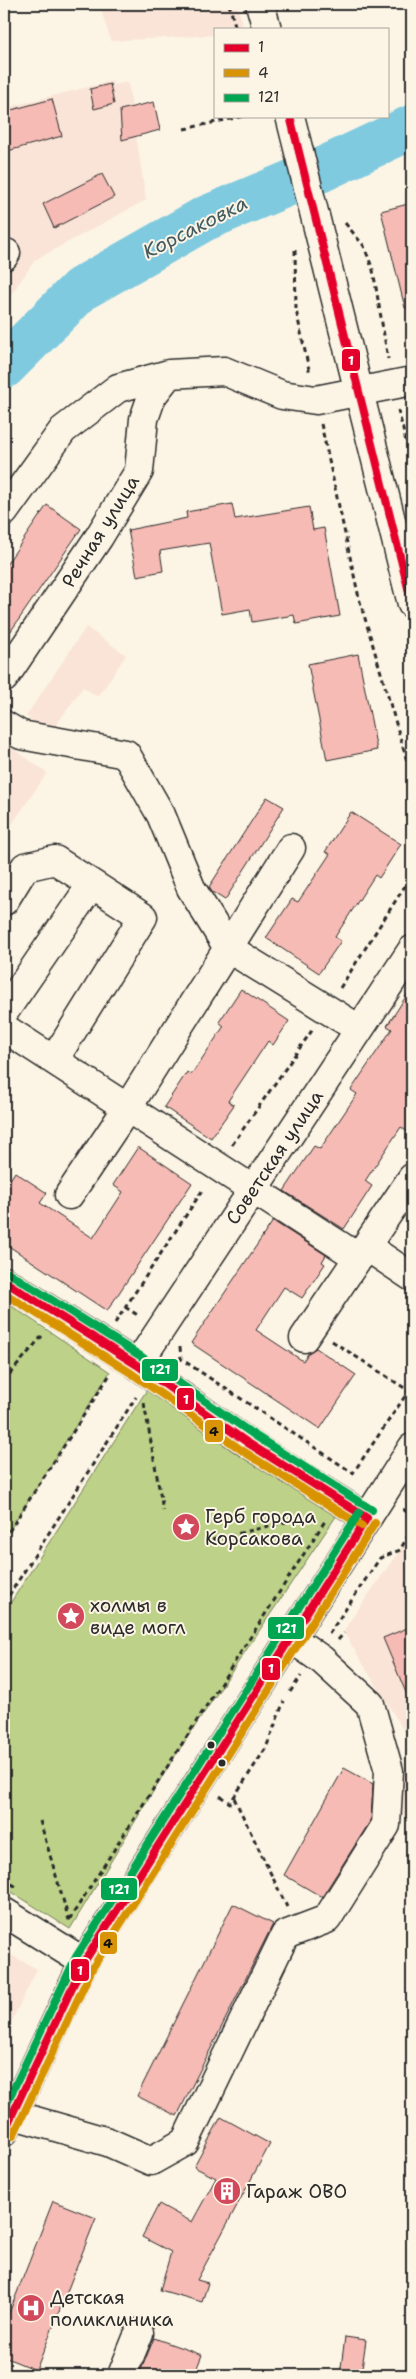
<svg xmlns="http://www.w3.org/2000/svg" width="416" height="2379" viewBox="0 0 416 2379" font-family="'Shantell Sans',sans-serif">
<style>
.built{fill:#fae4d7}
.green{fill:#bdd288;stroke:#747e5a}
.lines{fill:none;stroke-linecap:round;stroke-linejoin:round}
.river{stroke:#80cae0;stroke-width:45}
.building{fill:#f6bbb5;stroke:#2b2b2b}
.minor-casing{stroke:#2b2b2b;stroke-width:31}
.major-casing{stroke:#2b2b2b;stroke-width:31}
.path{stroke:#2b2b2b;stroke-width:3;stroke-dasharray:5 4;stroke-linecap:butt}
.minor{stroke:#fcf5e5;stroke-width:28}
.major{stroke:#fcf5e5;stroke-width:28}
.bus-1-casing{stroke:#fcf5e5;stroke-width:11}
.bus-2-casing{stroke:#fcf5e5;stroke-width:11}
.bus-3-casing{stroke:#fcf5e5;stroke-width:11}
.bus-1{stroke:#e4002b;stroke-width:8}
.bus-2{stroke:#d89406;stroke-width:8}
.bus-3{stroke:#00a651;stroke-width:8}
.bus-dot{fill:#2b2b2b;stroke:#fcf5e5;stroke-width:2}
.labels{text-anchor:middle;stroke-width:4;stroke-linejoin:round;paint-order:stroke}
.street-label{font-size:19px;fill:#2b2b2b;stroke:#fcf5e5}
.poi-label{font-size:19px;fill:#2b2b2b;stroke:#fcf5e5;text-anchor:start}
.water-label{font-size:20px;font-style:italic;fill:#445b61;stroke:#fcf5e5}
.line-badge{stroke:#fcf5e5;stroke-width:2}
.badge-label{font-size:14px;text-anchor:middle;font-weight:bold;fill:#fff}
.pale-badge-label{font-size:14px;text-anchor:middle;font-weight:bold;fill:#111}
</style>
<rect width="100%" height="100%" fill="#fcf5e5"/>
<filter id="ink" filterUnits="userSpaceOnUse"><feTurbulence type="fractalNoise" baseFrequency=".02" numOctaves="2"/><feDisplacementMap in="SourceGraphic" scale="10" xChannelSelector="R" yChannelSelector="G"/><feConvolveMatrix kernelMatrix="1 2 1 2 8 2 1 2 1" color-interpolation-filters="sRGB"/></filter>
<g filter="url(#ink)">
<path class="built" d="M99,4h138l7,25h-29v6l-104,6z
M112,81l1,4 15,-3 18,118 -111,60 -31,45v-197z
M86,627l40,28 -28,42 -15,-10 -32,46 -25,-17z
M4,742l43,31 -43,63z
M412,1533v211l-68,-111 3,-8z
M412,1757v66l-23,-18z
M4,1951l33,18 -33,68z"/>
<path class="green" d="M4,1301l106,71 -106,167z
M148,1388l191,124 -168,250 -101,167 -66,-42v-274z"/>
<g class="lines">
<path class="river" d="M4,366l77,-77 123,-70 117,-49 91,-43"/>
</g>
<path class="building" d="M110,84l4,20 -20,5 -4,-20z
M52,99l10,37 -58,16v-40z
M154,102l6,28 -38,10 -2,-30z
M102,174l12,23 -60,31 -11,-24z
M412,203v104l-7,1 -24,-97z
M232,504l3,15 74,-12 4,23 11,-2 16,88 -44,8 -2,-9 -42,7 -2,-13 -28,5 -13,-71 -49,8 3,20 -26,5 -9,-46 59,-12 -1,-6z
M47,505l34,24 -77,112v-73z
M358,654l19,96 -50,10 -19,-96z
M267,797l17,10 -59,93 -13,-8 -3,-5z
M351,812l50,32 -22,34 -4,-3 -40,62 6,4 -22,32 -53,-35 26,-39 6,3 32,-48 -5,-2z
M412,987v148l-11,-8 -36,54 7,5 -28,43 -60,-38 30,-45 6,3 37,-55 -6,-4 41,-61 -5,-3z
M241,989l48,32 -16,24 -5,-4 -40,60 6,4 -23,33 -47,-31 23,-35 4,3 33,-49 -5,-4z
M138,1147l54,36 -85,128 -103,-68v-54l11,-17 32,21 -7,10 53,35 30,-46 -10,-7z
M273,1221l53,34 -4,7 3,2 -23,34 -18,-11 -28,43 47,31 6,-9 7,-4 40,27 -36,54 -129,-86z
M412,1626v81l-29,-69z
M344,1768l29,16 -2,36 -49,77 -38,-22z
M233,1904l40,20 -96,192 -40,-20z
M221,2117l49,27 -73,136 11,3 -6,19 -42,-12 11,-38 -29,-15 17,-33 33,18 24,-44 -22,-11z
M53,2201l43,17 -60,152 -32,-13v-31z
M345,2337l21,3 -5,35h-21z
M154,2338l48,17 -8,20h-55z"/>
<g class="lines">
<defs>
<path id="minor" d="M4,256l2,-3
M4,512l59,-82 55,-42 51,-14 55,-3 58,24 34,5 96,-19
M4,678l95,-141 40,-66 5,-52 8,-23 17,-22
M4,725l17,10 105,19 35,61 30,73 37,60 131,81
M4,901l21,-34 30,-7 88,57 -89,143
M4,1012l88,-128
M4,1028l355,230
M69,1195l59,-88 163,-259
M366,1246l46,31
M304,1338l108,-160
M137,1365l275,-415
M4,1912l80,50
M4,2112l104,30 43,19 34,-19 100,-207 42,-16 59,-94 3,-54 -19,-67 -48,-44 -31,-22
M122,2375l17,-42"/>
<path id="major" d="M260,4l7,25
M290,116l122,488
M4,1281l133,84 111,78 119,75
M4,2132l80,-170 328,-514"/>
</defs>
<use href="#minor" class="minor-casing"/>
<use href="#major" class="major-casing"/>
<path class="path" d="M229,4l7,25
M184,129l60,-13
M345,223l19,23 9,24 15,89
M295,250l1,60 14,64
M398,410l14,55
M321,424l38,174 53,180
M340,988l72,-113
M232,1145l81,-116
M4,1251l6,4
M125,1307l14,9
M115,1323l89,-135
M332,1341l77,50
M180,1347l1,12 172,114 59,-87
M4,1381l38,-45
M144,1403l19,107
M403,1509l9,7
M4,1539l105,-163
M212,1540l102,-25
M4,1603l132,-206
M329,1634l51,-76 20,-8 12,-21
M338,1640l6,-7
M290,1692l11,-16
M220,1796l10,7 36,-55 18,-47
M234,1798l53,109
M40,1821l29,99
M4,1879l14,9
M69,1920l256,-399"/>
<use href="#minor" class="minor"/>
<use href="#major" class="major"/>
<defs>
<path id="bus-1" d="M290,116l122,488
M4,1281l133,84 111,78 119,75
M4,2132l80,-170 283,-444"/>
<path id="bus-2" d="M4,1293l127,80 112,78 119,75
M13,2136l80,-169 282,-444"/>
<path id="bus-3" d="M9,1273l133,84 112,78 118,75
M4,2109l72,-152 283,-444"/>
</defs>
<use href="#bus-1" class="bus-1-casing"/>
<use href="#bus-2" class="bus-2-casing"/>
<use href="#bus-3" class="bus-3-casing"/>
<use href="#bus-1" class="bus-1"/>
<use href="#bus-2" class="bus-2"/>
<use href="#bus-3" class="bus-3"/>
</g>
</g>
<defs>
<symbol id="sight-disc" viewBox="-11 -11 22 22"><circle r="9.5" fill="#d1495b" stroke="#fcf5e5"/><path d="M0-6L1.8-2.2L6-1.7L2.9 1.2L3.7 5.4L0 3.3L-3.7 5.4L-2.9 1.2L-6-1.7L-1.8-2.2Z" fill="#fff"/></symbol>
<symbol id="building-disc" viewBox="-11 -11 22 22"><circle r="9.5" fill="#d1495b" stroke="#fcf5e5"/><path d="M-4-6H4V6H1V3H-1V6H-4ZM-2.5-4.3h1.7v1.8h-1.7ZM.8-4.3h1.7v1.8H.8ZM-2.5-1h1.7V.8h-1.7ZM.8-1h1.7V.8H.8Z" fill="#fff"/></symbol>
<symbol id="hospital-disc" viewBox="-11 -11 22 22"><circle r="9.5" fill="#d1495b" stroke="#fcf5e5"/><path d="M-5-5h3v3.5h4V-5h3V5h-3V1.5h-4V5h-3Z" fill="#fff"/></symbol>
</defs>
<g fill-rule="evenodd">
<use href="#sight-disc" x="170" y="1511" width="32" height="32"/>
<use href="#sight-disc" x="55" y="1600" width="32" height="32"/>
<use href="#building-disc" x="211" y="2175" width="32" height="32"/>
<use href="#hospital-disc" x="15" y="2292" width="32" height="32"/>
</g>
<g class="bus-dot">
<circle cx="211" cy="1745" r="4.5"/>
<circle cx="222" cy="1763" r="4.5"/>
</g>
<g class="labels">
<g class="street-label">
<text transform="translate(100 531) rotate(-58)" y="7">Речная улица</text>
<text transform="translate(274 1157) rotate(-56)" y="7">Советская улица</text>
</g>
<g class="poi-label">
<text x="205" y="1523">Герб города<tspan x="205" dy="22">Корсакова</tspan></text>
<text x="90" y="1612">холмы в<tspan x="90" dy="22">виде могл</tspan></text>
<text x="246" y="2198">Гараж ОВО</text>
<text x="50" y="2304">Детская<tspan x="50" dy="22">поликлиника</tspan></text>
</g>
<g class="water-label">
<text transform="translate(195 227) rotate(-27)" y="7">Корсаковка</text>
</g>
</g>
<g class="line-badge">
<rect x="341" y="348" width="20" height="24" rx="5" fill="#e4002b"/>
<rect x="141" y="1358" width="38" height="24" rx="5" fill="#00a651"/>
<rect x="176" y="1387" width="19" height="24" rx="5" fill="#e4002b"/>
<rect x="204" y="1419" width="20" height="24" rx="5" fill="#d89406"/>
<rect x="267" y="1616" width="38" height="24" rx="5" fill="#00a651"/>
<rect x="261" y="1657" width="20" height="24" rx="5" fill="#e4002b"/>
<rect x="100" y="1877" width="38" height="24" rx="5" fill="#00a651"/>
<rect x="99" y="1931" width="19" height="24" rx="5" fill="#d89406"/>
<rect x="70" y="1958" width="20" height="24" rx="5" fill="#e4002b"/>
</g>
<g class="badge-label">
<text x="351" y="365">1</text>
<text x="160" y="1374">121</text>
<text x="186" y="1404">1</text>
<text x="286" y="1633">121</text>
<text x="271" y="1673">1</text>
<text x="119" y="1894">121</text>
<text x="80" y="1975">1</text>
</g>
<g class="pale-badge-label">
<text x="214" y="1436">4</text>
<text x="108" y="1948">4</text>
</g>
<rect width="416" height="2379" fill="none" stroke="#fcf5e5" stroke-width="20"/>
<rect x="10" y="10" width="396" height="2359" fill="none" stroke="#2b2b2b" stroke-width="2" filter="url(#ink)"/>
<rect x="214" y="28" width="175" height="90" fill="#fcf5e5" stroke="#a8a49b"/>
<rect x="224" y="44" width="25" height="8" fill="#e4002b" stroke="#a8a49b"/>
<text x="258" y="52" font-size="15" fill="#2b2b2b">1</text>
<rect x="224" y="69" width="25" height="8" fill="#d89406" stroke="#a8a49b"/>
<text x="258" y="78" font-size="15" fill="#2b2b2b">4</text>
<rect x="224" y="94" width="25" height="8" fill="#00a651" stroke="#a8a49b"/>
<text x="258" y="102" font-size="15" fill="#2b2b2b">121</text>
</svg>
